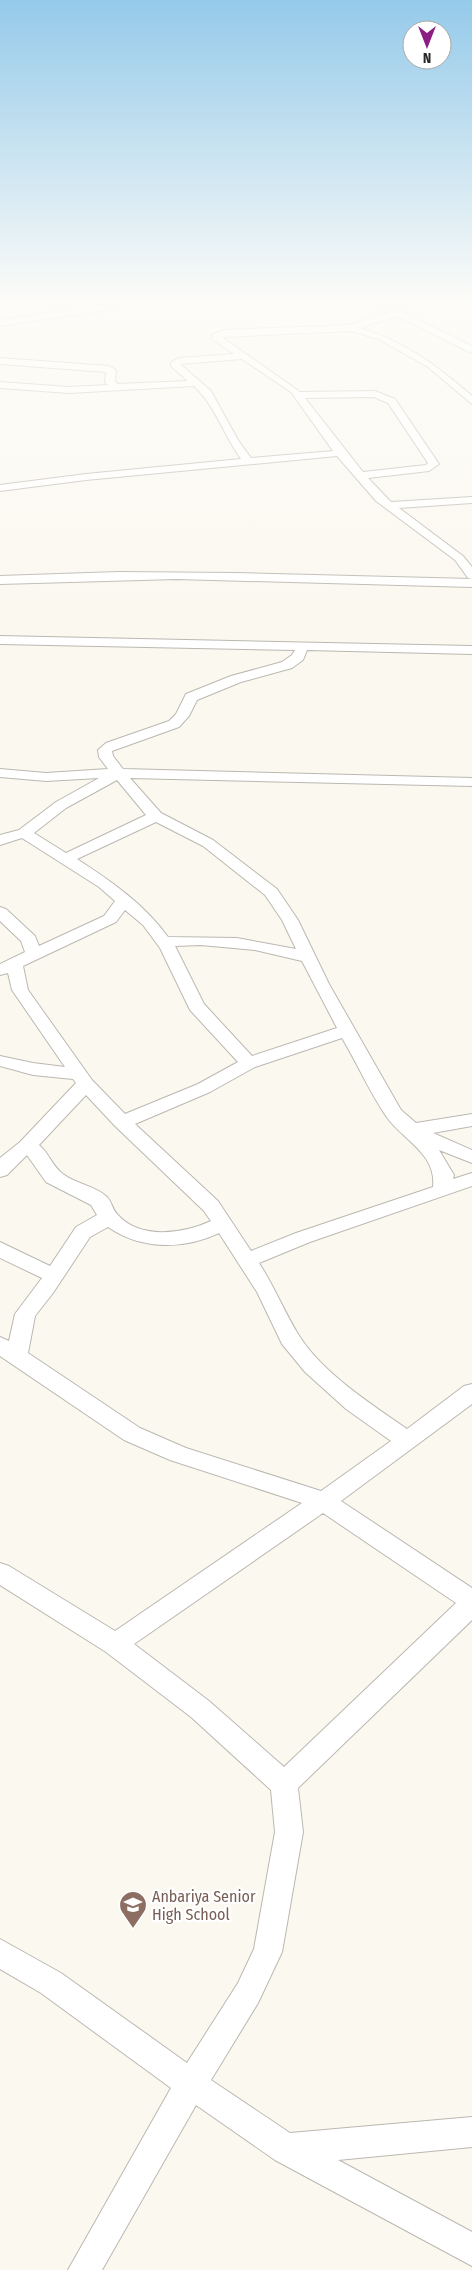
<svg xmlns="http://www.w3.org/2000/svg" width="472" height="2270" viewBox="0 0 472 2270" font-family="'Fira Sans Condensed',sans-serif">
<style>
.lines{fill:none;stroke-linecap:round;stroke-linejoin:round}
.minor-casing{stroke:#bbb8b1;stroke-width:2}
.minor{fill:#fff;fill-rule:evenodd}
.labels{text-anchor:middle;stroke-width:4.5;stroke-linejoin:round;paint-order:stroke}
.near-education-label{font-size:16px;fill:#785e54;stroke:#fff;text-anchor:start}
</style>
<rect width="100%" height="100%" fill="#fbf8f0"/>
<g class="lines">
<defs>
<path id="minor" d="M137,300h19l-4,3 -152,23v-6z
M368,300h10l94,46v7l-3,-1 -72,-36 -37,12c46,14 76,37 112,68v8l-44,-37 -50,-28 -27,-8 -129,6 78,55 75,-1 20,8 44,65 -10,7 -61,7 23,24 81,-5v6l-73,5 64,48 9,11v12l-4,-1 -13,-18 -79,-59 -39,-45 -251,24 -86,11v-6l86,-11 155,-15c-16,-22 -27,-55 -47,-73l-125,7 -69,-5v-6l69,5 39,-2 -3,-3 1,-10 -106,-8v-6l109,8 7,4 -1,11 3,3 70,-3 -17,-15v-4l8,-4 55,-4 -22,-15v-4l12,-5 126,-5 40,-13zM242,359l49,33 42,59 -82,7 -13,-18 -27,-49 -31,-27zM374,397l14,6 40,60 -2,2 -63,7 -58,-74z
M118,572l118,1 236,6v8l-295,-8 -177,5v-8z
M0,636l472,10v8l-165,-4 -4,10 -11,8 -51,14 -44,18 -8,16 -10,11 -67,24 1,5 10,13 349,9v8l-342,-8 31,35 52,27 64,49 21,31 31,64 72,126 15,13 56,-9v12l-39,7 39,17v13l-33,-13 15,25 -1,4 19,-6v13l-162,56 -51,21c15,23 25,48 39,71 23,38 73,70 109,95l57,-43 8,-2v20l-131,97 131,87v32l-174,168 5,44 -21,120 -24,51 -47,77 79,53 182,-16v30l-134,13 134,72v34l-197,-106 -79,-55 -94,165h-34l103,-182 -130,-95 -41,-24v-30l61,34 126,90 51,-80 16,-34 21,-117 -4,-42 -80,-73 -85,-65 -106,-67v-22l9,3 106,65 187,-128 -132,-43 -46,-20 -124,-84v-19l9,4 6,-27 27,-36 -42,-20v-16l50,24 26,-39 21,-12 -6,-10 -45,-23 -19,-27 -20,20 -7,2v-19l20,-16 56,-59 -3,-4 -40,-4 -33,-9v-10l33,7 32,4 -53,-77 -4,-17 -8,2v-11l25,-12 -4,-11 -21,-20v-14l6,2 29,27 4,10 65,-30 11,-15 -16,-14 -77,-49 -22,7v-10l19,-5 37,-28 43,-24 -53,3 -46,-4v-8l46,4 62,-4 -9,-12 -1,-7 8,-7 63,-22 7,-7 10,-20 45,-18 51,-14 10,-7 3,-5 -295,-6zM117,780l29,35 -80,38 -32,-20 32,-25zM156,822l47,24 62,49 17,25 14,29 -59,-11 -69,-1c-24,-33 -57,-56 -91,-78zM125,910l18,15 17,23 30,62 48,52 -40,22 -73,30 -33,-34 -64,-90 -5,-24 93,-44zM201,945l54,5 47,11 35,67 -85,28 -48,-52 -29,-58zM342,1038c15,25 27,53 44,78 15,23 51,37 47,71l-137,46 -45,18 -33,-50 -83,-77 75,-32 45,-25zM86,1095l29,31 89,85 7,10c-28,13 -72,19 -94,-7 -5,-5 -5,-12 -10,-17 -11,-11 -31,-13 -44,-23 -11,-8 -14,-21 -24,-29zM108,1227c33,23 75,23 111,6l38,59 25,52 23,28 41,37 45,32 -70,50 -135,-43 -46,-20 -112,-75 7,-37 18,-23 37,-56zM323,1513l133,90 -172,164 -75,-66 -75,-57z"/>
</defs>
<use href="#minor" class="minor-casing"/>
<use href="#minor" class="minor"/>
</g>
<linearGradient id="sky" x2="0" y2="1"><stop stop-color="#95caea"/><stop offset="0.49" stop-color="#fdfcf8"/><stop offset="1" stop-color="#fdfcf8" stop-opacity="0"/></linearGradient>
<rect width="472" height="617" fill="url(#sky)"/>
<defs>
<symbol id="school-pin" viewBox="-11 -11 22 30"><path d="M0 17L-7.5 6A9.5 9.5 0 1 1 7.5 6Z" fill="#8d6e63" stroke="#fff"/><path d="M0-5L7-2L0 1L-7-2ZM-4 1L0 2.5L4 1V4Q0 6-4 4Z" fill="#fff"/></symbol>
</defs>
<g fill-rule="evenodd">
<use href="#school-pin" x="117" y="1889" width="32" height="43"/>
</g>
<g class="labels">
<g class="near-education-label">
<text x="152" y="1902">Anbariya Senior<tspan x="152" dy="18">High School</tspan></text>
</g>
</g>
<g transform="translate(427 45) rotate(180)"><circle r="24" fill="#ffffff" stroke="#a9a9a8"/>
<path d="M0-4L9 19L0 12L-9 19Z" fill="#8b1e82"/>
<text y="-8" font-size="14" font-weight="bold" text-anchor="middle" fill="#282725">N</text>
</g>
</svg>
